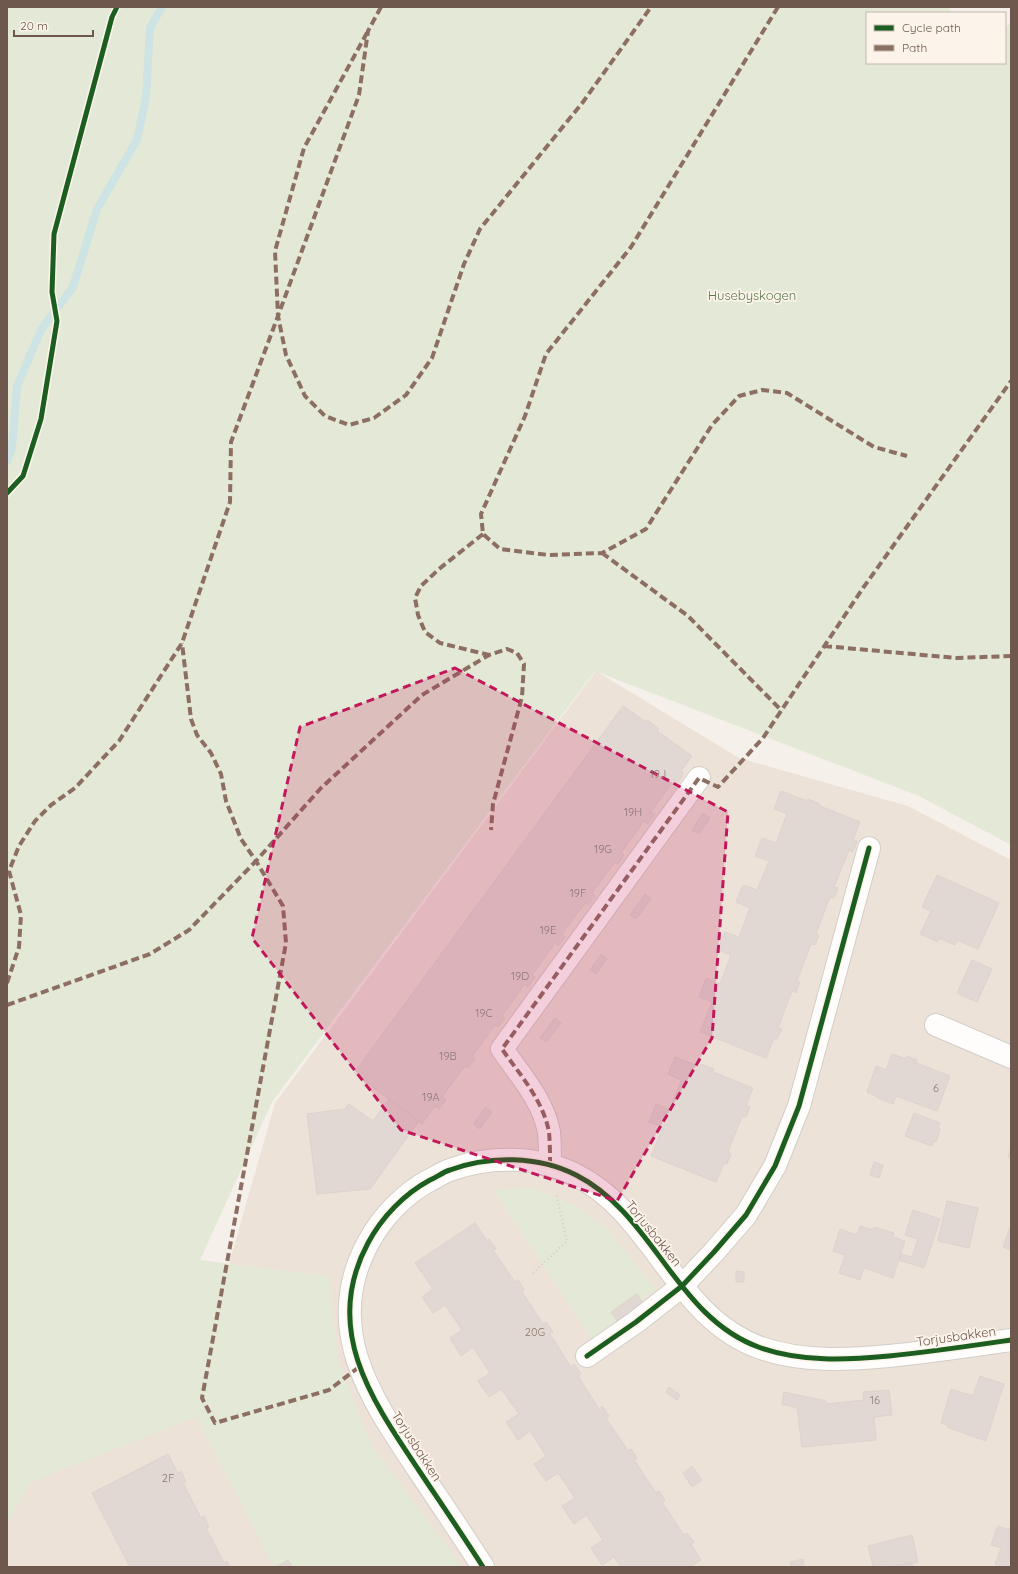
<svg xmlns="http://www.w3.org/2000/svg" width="1018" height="1574" viewBox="0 0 1018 1574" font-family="Quicksand,sans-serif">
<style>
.residential{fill:#ede2d8}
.green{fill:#e3e9d6}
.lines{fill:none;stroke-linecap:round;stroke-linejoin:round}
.stream{stroke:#cee3e3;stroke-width:8}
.building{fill:#e1d8d3;stroke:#ddd3cd}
.minor-casing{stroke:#d3cdc8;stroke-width:24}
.path{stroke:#d6cfcb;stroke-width:2.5;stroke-dasharray:1 3;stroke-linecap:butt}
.minor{stroke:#fefdfc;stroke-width:22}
.quiet{stroke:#8d6e63;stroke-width:4;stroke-dasharray:8 4;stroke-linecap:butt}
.cycleway-casing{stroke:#fcf4eb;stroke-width:8}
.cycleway{stroke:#1b5e20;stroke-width:5}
.marked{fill:#c2185b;fill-opacity:0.2;stroke:#c2185b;stroke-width:3;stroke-dasharray:8 5;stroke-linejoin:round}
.labels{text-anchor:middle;stroke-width:3.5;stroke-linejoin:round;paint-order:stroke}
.number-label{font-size:11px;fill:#8c7a71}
.park-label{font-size:13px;fill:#5b784b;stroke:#fcf4eb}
.street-label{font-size:13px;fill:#6e584e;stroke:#fcf4eb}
</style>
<rect width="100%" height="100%" fill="#f5f0ea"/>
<path class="residential" d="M596,671l143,87 169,48 103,54v707h-1004v-70l219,-223 49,-171z"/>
<path class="green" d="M7,7h942l2,6h-84v50h138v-33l6,-9v824l-92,-49 -324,-125 -323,431 -72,158 129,16 9,85 33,84 91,122h-188l-78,-150 -165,65 -24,42z
M530,1187l43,17 35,26 48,59 -63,52 -100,-151z"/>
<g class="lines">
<path class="stream" d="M7,461l5,-13 5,-62 24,-56 32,-43 24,-78 40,-69 9,-43 4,-69 12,-21"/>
</g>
<path class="building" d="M623,706l23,16 1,-2 12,9 -2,2 35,25 -11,15 3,2 -6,10 -4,-3 -23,32 4,2 -7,10 -4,-3 -23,32 3,2 -6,9 -3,-2 -23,31 3,3 -7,9 -3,-2 -23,31 3,3 -7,9 -3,-3 -23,32 3,2 -7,10 -3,-3 -23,32 3,2 -7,9 -3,-2 -23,32 3,2 -7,9 -3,-2 -23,31 4,3 -7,9 -4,-3 -13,18 -68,-51z
M781,791l26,10 1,-2 12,5v2l40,16 -7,18 4,1 -4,11 -4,-2 -15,37 4,1 -4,10 -4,-1 -14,37 3,1 -4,10 -4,-1 -14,37 3,1 -4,11 -4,-2 -14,37 4,1 -5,10 -3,-1 -8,20 -66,-26 12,-30 -13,-5 7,-19 14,6 11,-29 -13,-5 7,-18 14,5 11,-29 -14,-6 7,-17 14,5 12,-29 -14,-5 7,-18 14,5 11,-29 -13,-5z
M703,813l7,5 -11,16 -7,-4z
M937,875l62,28 -21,46 -21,-9 -2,5 -16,-7 -1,4 -18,-8 11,-23 -9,-4z
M645,894l6,5 -15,20 -6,-4z
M601,954l6,5 -11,15 -6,-4z
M972,960l20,9 -15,33 -20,-9z
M555,1018l6,5 -15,19 -6,-4z
M892,1054l14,5 1,-3 10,4 -1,3 34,13 -13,35 -41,-15 -3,8 -17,-7v-1l-9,-4 9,-26 10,4z
M675,1057l25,10 1,-3 13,5 -1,3 40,16 -7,17 4,2 -4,10 -4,-1 -14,36 3,2 -4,10 -3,-1 -8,19 -65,-26 12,-29 -14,-5 7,-18 14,6 11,-30 -13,-6z
M389,1099l30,22 -49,68 -53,5 -10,-80 38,-5 4,-5 24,17z
M486,1107l6,5 -12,17 -7,-5z
M914,1113l26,10 -2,5 2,1 -4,13 -2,-1 -2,5 -27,-10z
M1011,1148v10l-3,-1z
M874,1162l9,3 -4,13 -9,-3z
M947,1201l31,7 -9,40 -31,-7z
M913,1210l27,9 -16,49 -25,-8 2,-6 11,3 6,-18 -13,-4z
M475,1223l12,18 2,-2 7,10 -3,1 22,32 3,-2 6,10 -2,2 21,32 3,-2 7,10 -3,2 21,33 3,-3 7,10 -3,2 21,33 3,-3 7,10 -3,2 22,33 3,-2 6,9 -3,2 22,33 3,-2 6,9 -3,2 22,33 3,-2 7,9 -3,2 10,16 -11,7h-69l-7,-10 -12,8 -11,-17 12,-8 -17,-25 -12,9 -12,-18 13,-8 -17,-25 -12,8 -12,-17 12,-8 -16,-25 -12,9 -12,-18 13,-8 -18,-25 -12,8 -11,-16 12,-8 -17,-26 -12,9 -11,-18 12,-8 -17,-25 -12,8 -11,-16 11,-8 -18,-26z
M1011,1225v25l-8,-3z
M860,1226l13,4 1,-3 20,6 -1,4 12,4 -12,37 -29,-10 -4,12 -21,-7 6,-18 -12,-4 7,-22 17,6z
M736,1271l8,1v10h-8z
M637,1294l6,9 -26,18 -6,-9z
M980,1376l24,8 -18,57 -39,-14 1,-2 -7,-2 10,-34 22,7z
M669,1387l11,8 -3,5 -11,-8z
M889,1390l3,25 -18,2 2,23 -74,7 -5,-39 -15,-4 2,-12 42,9v3l38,-4 -1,-8z
M168,1454l10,19 3,-2 5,11 -3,1 18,35 3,-2 5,11 -3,1 18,35 3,-2 3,6h-100l-38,-74z
M692,1466l10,14 -10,7 -9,-14z
M1011,1525v42h-8l-8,-3 6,-16 -10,-3 7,-19 11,4z
M912,1535l6,27 -27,5h-18l-5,-21z
M803,1559l1,8h-13l-1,-5z
M288,1560l4,7h-16z
M911,1562l2,5h-22z"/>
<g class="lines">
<defs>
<path id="minor" d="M936,1025l75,32
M550,1165c0,-11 0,-23 -1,-33 -6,-32 -29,-57 -47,-83l197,-271
M587,1356l49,-34 46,-36 32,-34 32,-37 29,-49 24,-60 70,-258
M483,1567c-21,-33 -43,-65 -65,-98 -47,-70 -96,-141 -50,-226 14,-26 36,-49 62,-63 7,-3 13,-8 20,-10 39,-15 89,-14 126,5 79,40 99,143 185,173 41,14 85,12 128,8 41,-4 81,-10 122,-16"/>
</defs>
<use href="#minor" class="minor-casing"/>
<path class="path" d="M533,1273l34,-32 -11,-48"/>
<use href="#minor" class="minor"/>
<path class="quiet" d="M381,7l-13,24 -9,64 -81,221 8,39 19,41 20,20 24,9 25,-7 32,-23 26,-37 32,-94 16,-35 103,-127 68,-95
M778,7l-147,240 -85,107 -21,62 -44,98 2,20 17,15 49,6 53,-2 44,-24 66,-104 27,-29 23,-6 25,3 87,54 33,9
M483,534l-44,35 -18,17 -6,12 3,17 7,17 15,11 49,12
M602,553l86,63 94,95
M824,646l132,12 55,-2
M7,983l12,-36 2,-32 -12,-44 10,-25 16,-25 16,-16 24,-17 44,-47 63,-98 48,-141 1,-60 47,-126 -3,-65 29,-103 64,-117
M7,1005l143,-51 39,-24 67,-69 -15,-22 -15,-38 -5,-27 -10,-21 -14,-18 -6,-16 -9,-76
M550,1165c0,-11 0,-23 -1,-33 -6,-32 -29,-57 -47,-83l197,-271 19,9 45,-49 100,-150 148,-207
M359,1367l-30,23 -114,33 -13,-25 84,-455 -3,-37 -27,-45 65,-73 101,-93 67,-40 18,-6 10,4 7,11 -2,33 -29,107 -2,26"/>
<defs>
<path id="cycleway" d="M7,493l16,-17 18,-57 16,-98 -5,-29 2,-58 58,-217 5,-10
M587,1356l49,-34 46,-36 32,-34 32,-37 29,-49 24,-60 70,-258
M483,1567c-21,-33 -43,-65 -65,-98 -47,-70 -96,-141 -50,-226 14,-26 36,-49 62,-63 7,-3 13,-8 20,-10 39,-15 89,-14 126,5 79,40 99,143 185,173 41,14 85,12 128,8 41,-4 81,-10 122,-16"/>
</defs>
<use href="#cycleway" class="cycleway-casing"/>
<use href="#cycleway" class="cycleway"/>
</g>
<path class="marked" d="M455,668l273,144 -16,226 -95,163 -216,-71 -149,-192 48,-211z"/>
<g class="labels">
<g class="number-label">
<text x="658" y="778">19J</text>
<text x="633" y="816">19H</text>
<text x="603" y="853">19G</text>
<text x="578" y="897">19F</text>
<text x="548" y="934">19E</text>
<text x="520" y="980">19D</text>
<text x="484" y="1017">19C</text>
<text x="448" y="1060">19B</text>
<text x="936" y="1092">6</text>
<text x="431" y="1101">19A</text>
<text x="535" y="1336">20G</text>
<text x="875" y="1404">16</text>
<text x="168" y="1482">2F</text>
</g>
<g class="park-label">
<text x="752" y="300">Husebyskogen</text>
</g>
<g class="street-label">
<text transform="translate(654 1233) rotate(51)" y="5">Torjusbakken</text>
<text transform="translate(956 1336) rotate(-8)" y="5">Torjusbakken</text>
<text transform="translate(417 1446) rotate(57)" y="5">Torjusbakken</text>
</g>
</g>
<rect width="1018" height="1574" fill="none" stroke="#6e584e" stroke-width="16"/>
<rect x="866" y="12" width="140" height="52" fill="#fcf4eb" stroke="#c3b6ac"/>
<rect x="874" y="25" width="20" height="6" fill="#1b5e20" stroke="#c3b6ac"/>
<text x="902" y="32" font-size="12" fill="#6e584e">Cycle path</text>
<rect x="874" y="45" width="20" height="6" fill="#8d6e63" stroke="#c3b6ac"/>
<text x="902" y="52" font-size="12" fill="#6e584e">Path</text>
<path d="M14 30v6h79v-6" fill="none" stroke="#6e584e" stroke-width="2"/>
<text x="20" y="30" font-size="12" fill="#6e584e" stroke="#fcf4eb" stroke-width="3" paint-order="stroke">20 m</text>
</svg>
